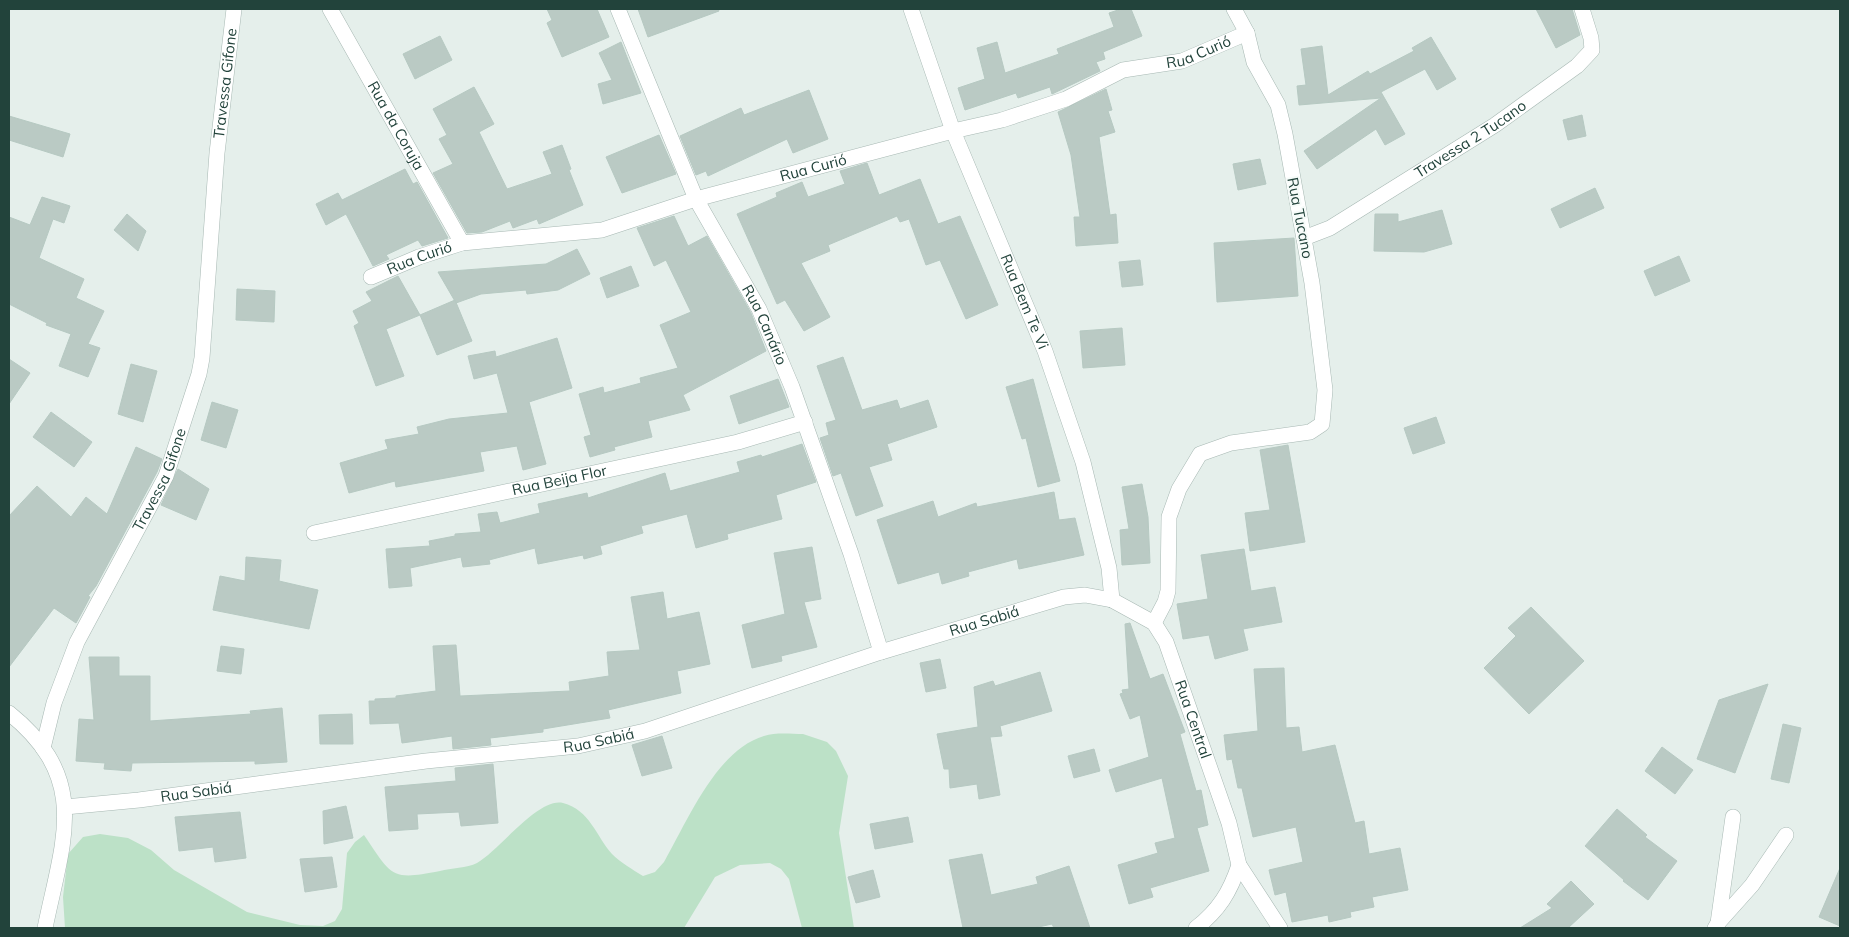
<svg xmlns="http://www.w3.org/2000/svg" width="1849" height="937" viewBox="0 0 1849 937" font-family="Mulish,sans-serif">
<style>
.green{fill:#bce1c7}
.building{fill:#bacac4;stroke:#b6c9c2}
.lines{fill:none;stroke-linecap:round;stroke-linejoin:round}
.minor-casing{stroke:#a7b8b3;stroke-width:16}
.minor{stroke:#fff;stroke-width:15}
.labels{text-anchor:middle;stroke-width:4;stroke-linejoin:round;paint-order:stroke}
.street-label{font-size:15px;fill:#22433b;stroke:#f6fbf9}
</style>
<rect width="100%" height="100%" fill="#e5efeb"/>
<path class="green" d="M803,734l24,8 9,9 12,25 -9,57 15,95h-52l-13,-49 -8,-10 -11,-6 -30,2 -25,12 -31,51h-619l-2,-31 5,-43 15,-17 17,-3 28,4 23,12 23,20 73,42 53,13 23,1 12,-5 7,-12 5,-56 8,-11 9,-7c28,41 26,46 76,36 11,-3 27,-3 37,-8 22,-12 61,-66 86,-60 27,7 33,33 49,51 9,9 20,15 31,22l12,-4 9,-10c23,-40 52,-112 100,-126 12,-4 27,-2 39,-2z"/>
<path class="building" d="M547,9h50l12,28 -47,20 -15,-34 5,-3z
M638,9h80l1,2 -71,26z
M1121,9h10l11,27 -39,16 2,7 -9,3 4,9 -48,23 -2,-7 -32,11 -2,-5 -51,17 -7,-22 27,-9 -8,-31 20,-6 8,31 54,-19 -2,-5 57,-22 -5,-14z
M1536,9h36l8,26 -24,13z
M440,36l12,24 -37,19 -12,-25z
M1431,37l25,42 -19,11 -12,-21 -44,23 24,42 -20,11 -9,-16 -59,40 -13,-18 77,-53 -82,7 -2,-19 9,-1 -5,-36 21,-3 6,49 40,-24 2,3 44,-23 -2,-3z
M621,42l20,51 -38,11 -5,-20 14,-4 -13,-27z
M474,87l20,37 -15,8 28,57 45,-15 -9,-22 19,-7 9,24 -2,1 14,35 -44,19 -2,-5 -24,9 -3,-7 -28,11 -15,1 -34,-60 20,-9 -14,-25 8,-4 -14,-26z
M1106,89l6,21 -4,1 7,21 -16,5 11,78 6,-1 2,29 -42,3 -2,-29h6l-9,-62 -13,-43z
M809,90l19,49 -35,14 -6,-14 -79,37 -2,-5 -10,4 -16,-39 61,-28 3,7z
M1582,115l4,21 -18,4 -5,-20z
M9,116l61,18 -7,23 -54,-17z
M659,135l17,39 -54,19 -16,-36z
M1260,159l6,25 -28,6 -5,-26z
M867,163l12,32 41,-16 18,45 22,-8 38,89 -32,14 -26,-59 -14,5 -17,-46 -9,3 -3,-6 -69,29 2,6 -29,12 29,54 -26,14 -19,-31 -8,4 -40,-90 40,-17 -1,-4 26,-11 6,15 37,-13 -5,-13z
M405,169l8,15 4,-2 31,56 -26,8 -4,-6 -32,15 3,4 -16,7 -27,-52 -20,11 -10,-21 22,-11 4,7z
M1595,188l9,20 -44,20 -9,-19z
M42,197l28,9 -6,17 -11,-4 -14,39 45,21 -8,19 28,13 -16,33 12,4 -12,29 -29,-11 12,-32 -25,-9 1,-2 -38,-19v-87l21,8z
M1442,210l10,34 -28,8 -50,-1 1,-37h23v8z
M127,214l19,17 -8,20 -24,-21z
M674,216l14,30 19,-10 44,77 15,38 -83,44 7,15 -42,11 4,16 -38,10 1,3 -25,7 -6,-20 7,-2 -12,-41 24,-7 1,6 37,-10 -1,-5 38,-10 -18,-43 31,-13 -25,-52 -12,6 -17,-38z
M1294,238l4,58 -81,6 -3,-59z
M577,249l13,25 -32,16 -31,4 -1,-4 -45,4 -25,9 -18,-31 108,-8z
M1679,256l11,25 -35,15 -11,-25z
M1140,260l3,25 -21,2 -3,-25z
M631,266l8,20 -32,12 -7,-20z
M398,276l22,39 -34,14 18,47 -28,10 -22,-60 5,-3 -6,-12 19,-10 -6,-9z
M237,289l38,2 -1,31 -38,-2z
M455,300l17,41 -35,14 -17,-40z
M1122,328l3,37 -42,3 -3,-37z
M557,338l15,50 -43,14 17,62 -23,6 -6,-24 -37,6 4,19 -88,16 -1,-6 -46,12 -9,-30 48,-14 -3,-9 34,-6 -2,-7 32,-8 59,-6 -11,-40 -23,6 -6,-23 27,-5 1,6z
M843,357l19,53 35,-10 3,9 28,-9 9,27 -50,17 5,16 -23,7 14,39 -27,10 -15,-43 -8,3 -13,-38 9,-3 -3,-12 10,-3 -19,-54z
M9,359l21,14 -21,31z
M131,364l26,7 -14,51 -25,-8z
M778,379l11,28 -50,17 -9,-28z
M1033,379l27,102 -22,6 -12,-49 -4,1 -16,-52z
M212,402l26,8 -12,38 -25,-8z
M51,412l41,30 -18,25 -41,-30z
M1436,417l9,26 -32,11 -9,-26z
M802,444l14,38 -40,13 6,24 -55,15 1,5 -32,9 -9,-34 -46,12 2,7 -43,13 2,8 -18,5 -1,-4 -45,9 -3,-16 -46,12 1,4 -27,3 -2,-10 -51,11 2,18 -23,2 -3,-39 44,-3 -1,-5 26,-5v-2l26,-2 -3,-18 19,-2 3,11 40,-10 -2,-9 49,-11 1,5 77,-25 5,18 70,-19 -3,-10 24,-7 1,2z
M1288,445l17,97 -55,9 -5,-38 25,-3 -10,-60z
M136,447l26,12 -5,13 -61,114 -8,10 2,1 -9,17 -5,9 -22,-15 -45,59v-151l28,-30 34,31 15,-20 21,17z
M178,469l31,20 -13,31 -35,-15z
M1142,484l6,33 2,46 -28,2 -2,-35 9,-1 -7,-42z
M1054,492l5,28 16,-2 9,37 -65,14 -2,-10 -49,13 1,4 -27,8 -3,-12 -41,12 -21,-64 56,-19 5,16 38,-14 1,4z
M812,547l9,52 -17,3 13,45 -36,9 1,5 -30,7 -10,-43 43,-11 -11,-61z
M1244,549l7,42 24,-4 7,35 -39,7 5,21 -33,9 -6,-24 -26,4 -6,-35 31,-5 -7,-44z
M246,557l35,3 -2,21 39,9 -9,39 -96,-19 7,-34 25,5z
M663,592l4,27 32,-7 11,52 -33,7 4,22 -73,17 2,8 -67,11v3l-53,6 1,7 -38,4 -1,-13 -50,7 -3,-20 -29,1 -1,-23h6v-2l21,-1v-2l40,-5 -3,-45 23,-1 4,51 110,-5 -1,-9 40,-6 -2,-24 33,-2 -9,-53z
M1531,607l53,54 -55,53 -45,-46 32,-32 -8,-8z
M1130,623l20,56 13,-5 22,58 -5,2 16,57 5,-1 7,35 -11,3 12,43 -59,17 3,9 -24,7 -11,-39 40,-12 -3,-10 20,-5 -13,-60 -46,14 -7,-22 40,-13 -9,-42 -10,4 -10,-25 3,-1 -1,-3 7,-1 -4,-65z
M221,646l23,3 -3,25 -24,-3z
M89,657h30v19h31v45l101,-7 -1,-3 32,-3 5,54 -32,2v-3l-123,2 -1,8 -27,-2 1,-6 -29,-2 3,-42 15,1z
M940,659l6,29 -20,4 -6,-29z
M1284,668l2,60 13,-1 3,25 33,-7 20,78 9,-2 5,33 31,-6 8,42 -36,7 2,10 -24,5 1,5 -22,5 -1,-7 -36,7 -6,-30 -11,3 -6,-25 34,-8 -7,-35 -43,10 -11,-49h-4l-6,-29 -5,1 -3,-25 34,-4 -4,-62z
M1040,672l12,39 -52,15 2,10 -12,1 10,58 -21,4 -2,-15 -27,4 -1,-19h-5l-7,-35 41,-7 -4,-40 19,-6 2,5z
M1768,684l-33,89 -38,-14 22,-59z
M352,714l1,30h-33l-1,-29z
M1783,724l18,4 -12,55 -18,-4z
M662,736l10,32 -30,8 -10,-31z
M1662,747l31,23 -18,24 -30,-23z
M1094,749l6,22 -26,7 -6,-22z
M493,764l5,59 -37,3 -2,-14 -42,2 1,15 -29,2 -4,-44 71,-6 -1,-13z
M346,806l7,32 -29,6 -1,-33z
M1617,809l30,26 -2,2 32,24 -29,39 -25,-19 1,-1 -39,-34z
M240,812l6,46 -31,4 -2,-15 -34,4 -4,-34z
M908,817l5,25 -38,7 -5,-25z
M982,854l9,41 47,-11 -2,-7 33,-11 21,62h-36l-2,-4 -18,4h-71l-14,-68z
M332,857l5,30 -32,5 -5,-33z
M1840,868v58l-21,-9z
M873,870l7,27 -24,6 -8,-26z
M1571,881l23,23 -26,24h-48l32,-20 -5,-4z"/>
<g class="lines">
<defs>
<g id="minor">
<path id="s1" d="M330,9l132,234"/>
<path id="s2" d="M618,9l78,190 63,110 33,78 59,167 30,98"/>
<path id="s3" d="M911,9l42,122 92,220 38,111 26,106 3,32"/>
<path id="s4" d="M1304,238l26,-10 165,-103 82,-59 15,-16 -1,-12 -9,-29"/>
<path id="s5" d="M371,277l48,-20 43,-14 140,-13 94,-31 257,-68 49,-11 64,-21 57,-29 59,-9 65,-28"/>
<path id="s6" d="M314,533l424,-91 67,-20"/>
<path d="M1154,623l11,-21 3,-11 1,-74 10,-28 21,-35 31,-11 79,-11 12,-8 3,-34 -13,-107 -27,-149 -7,-29 -24,-43 -7,-29 -13,-24"/>
<path d="M9,713c82,66 54,127 36,215"/>
<path id="s7" d="M43,748l11,-45 23,-61 89,-166 33,-102 3,-16 15,-205 17,-144"/>
<path id="s8" d="M65,807l74,-7 287,-39 152,-15 67,-15 236,-79 183,-55 21,-2 27,5 42,23 12,19 63,181 10,42 41,63"/>
<path d="M1718,923l34,-38 34,-50"/>
<path d="M1196,928c23,-18 34,-36 43,-63"/>
<path d="M1715,928l3,-5 15,-106"/>
</g>
</defs>
<use href="#minor" class="minor-casing"/>
<use href="#minor" class="minor"/>
</g>
<g class="labels">
<g class="street-label">
<text dy="5" stroke="none"><textPath href="#s5" startOffset="862">Rua Curió</textPath></text>
<text dy="5" stroke="none"><textPath href="#s7" startOffset="699">Travessa Gifone</textPath></text>
<text dy="5" stroke="none"><textPath href="#s1" startOffset="134">Rua da Coruja</textPath></text>
<text dy="5" stroke="none"><textPath href="#s4" startOffset="194">Travessa 2 Tucano</textPath></text>
<text dy="5" stroke="none"><textPath href="#s5" startOffset="458">Rua Curió</textPath></text>
<text transform="translate(1300 218) rotate(79)" y="5">Rua Tucano</text>
<text dy="5" stroke="none"><textPath href="#s5" startOffset="52">Rua Curió</textPath></text>
<text dy="5" stroke="none"><textPath href="#s3" startOffset="314">Rua Bem Te Vi</textPath></text>
<text dy="5" stroke="none"><textPath href="#s2" startOffset="349">Rua Canário</textPath></text>
<text dy="5" stroke="none"><textPath href="#s7" startOffset="294">Travessa Gifone</textPath></text>
<text dy="5" stroke="none"><textPath href="#s6" startOffset="251">Rua Beija Flor</textPath></text>
<text dy="5" stroke="none"><textPath href="#s8" startOffset="942">Rua Sabiá</textPath></text>
<text dy="5" stroke="none"><textPath href="#s8" startOffset="1226">Rua Central</textPath></text>
<text dy="5" stroke="none"><textPath href="#s8" startOffset="538">Rua Sabiá</textPath></text>
<text dy="5" stroke="none"><textPath href="#s8" startOffset="132">Rua Sabiá</textPath></text>
</g>
</g>
<rect width="1849" height="937" fill="none" stroke="#22433b" stroke-width="20"/>
</svg>
